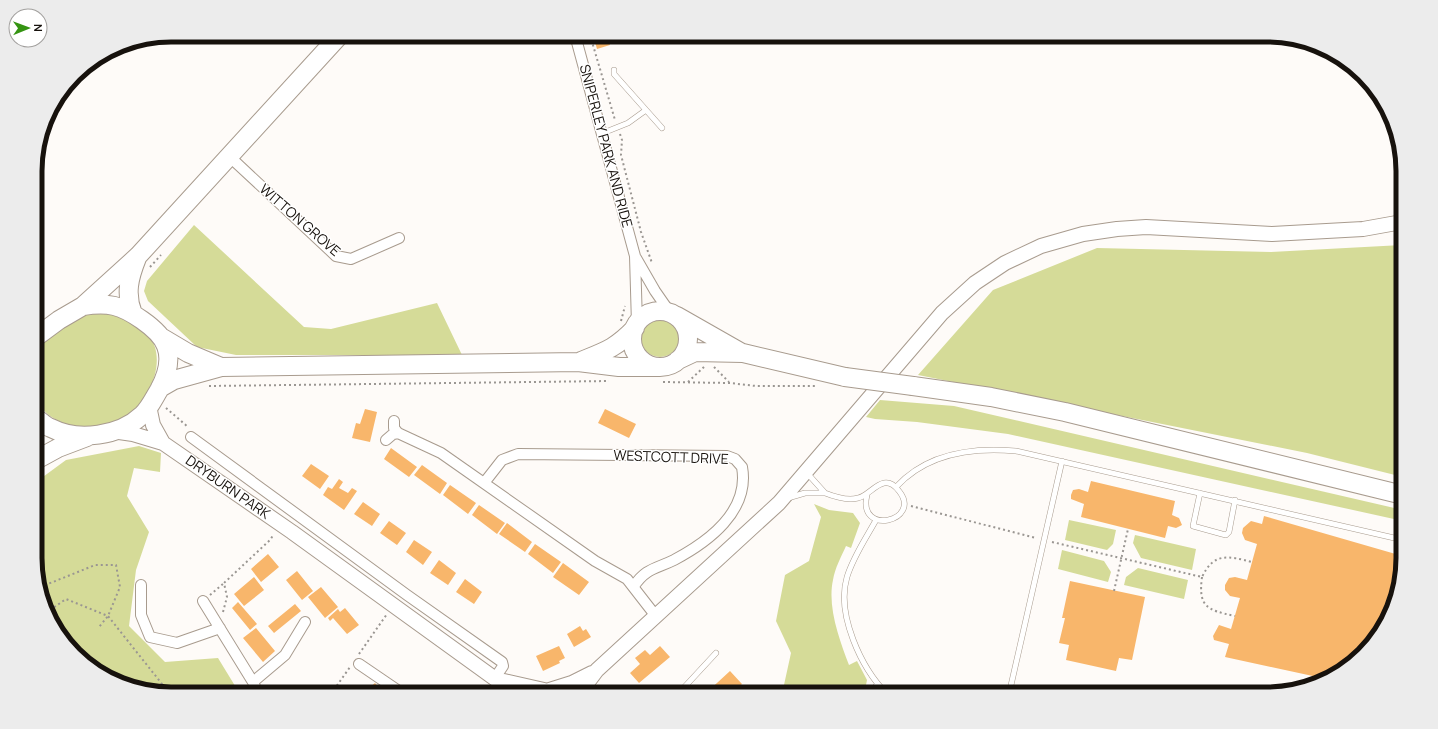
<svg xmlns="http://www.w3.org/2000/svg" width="1438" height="729" viewBox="0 0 1438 729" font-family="Manrope,sans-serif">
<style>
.green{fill:#d5db98}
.building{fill:#f8b66b}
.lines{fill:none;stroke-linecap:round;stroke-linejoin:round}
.lane-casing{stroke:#a89b8e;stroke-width:6}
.street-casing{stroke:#a89b8e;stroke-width:12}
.secondary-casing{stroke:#a89b8e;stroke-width:16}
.highway-casing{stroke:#a89b8e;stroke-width:20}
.path{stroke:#9a9692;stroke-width:2;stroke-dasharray:2 3;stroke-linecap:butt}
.lane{stroke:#fff;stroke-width:5}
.street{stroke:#fff;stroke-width:10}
.secondary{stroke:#fff;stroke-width:14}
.highway{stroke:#fff;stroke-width:18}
.highway-bridge-casing{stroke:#a89b8e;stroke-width:20;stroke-linecap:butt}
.highway-bridge{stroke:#fff;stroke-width:18}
.labels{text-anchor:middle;stroke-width:3;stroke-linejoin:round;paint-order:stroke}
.street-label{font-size:14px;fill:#17120d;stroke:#fff}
.rim{fill:none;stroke:#17120d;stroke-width:5}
</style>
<rect width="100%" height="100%" fill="#fefbf8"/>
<path class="green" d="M194,225l110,102 27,2 106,-26 25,52h-226l-39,-8 -49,-46 -4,-10 3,-10z
M1402,245l1,232 -96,-24 -389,-78 75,-85 104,-42 174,4z
M117,312c9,7 22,13 30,21 21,23 5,64 -17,80 -25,20 -78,20 -93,-13 -4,-8 -1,-43 -1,-54l48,-32z
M641 338a19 19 0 1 1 38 0a19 19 0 1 1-38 0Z
M880,400l74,6 449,104v11l-395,-87 -91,-12 -42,-3 -9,-2z
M139,446l22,7 -1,19 -26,-4 -7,28 22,36 -13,38 -7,56 36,36 53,-4 22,36h-69l-60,-14 -48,-39 -27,-65v-94l30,-22z
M814,504l15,6 24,3 7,10 -9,25 -5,-2c-5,11 -11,22 -13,34 -6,27 7,61 16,85l8,-4 10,19 -2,10 -4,4h-79l9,-41 -15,-32 9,-46 24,-14 12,-44z
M1069,520l47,10 -3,14 -6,6 -42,-10z
M1135,535l61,14 -4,21 -51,-12 -8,-15z
M1062,550l42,11 7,11 -3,10 -50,-13z
M1138,568l50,12 -4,19 -60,-14 2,-8z"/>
<path class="building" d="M593,35h14l3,10 -13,4z
M365,409l12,3 -7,30 -18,-4 4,-15 4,1z
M605,409l31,15 -7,14 -31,-15z
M391,448l26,19 -8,10 -25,-18z
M311,464l18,12 -9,13 -18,-13z
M422,465l25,18 -7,11 -26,-19z
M339,479l4,3 -4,6 9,5 4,-5 5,3 -13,19 -21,-15 5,-8 4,2z
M1091,481l84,20 -3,14 7,3 3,7 -6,3 -8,-2 -3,12 -84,-21 3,-13 -13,-5v-4l2,-5 6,-1 9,3z
M450,485l26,18 -8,11 -25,-19z
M363,502l17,12 -8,12 -18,-12z
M479,505l26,18 -8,11 -25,-19z
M1264,516l135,39 -3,15 4,1 -11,47 -46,53 -21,7 -97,-21 4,-13 -15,-4 -1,-4 6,-11 12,4 9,-31 -10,-2 -5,-6v-5l4,-7 6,-1 12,3 10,-36 -12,-4 -3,-7 1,-5 8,-7 11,3z
M389,521l17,12 -9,12 -17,-12z
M507,523l25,19 -7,10 -26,-18z
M414,540l18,12 -9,13 -17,-13z
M535,544l26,18 -8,11 -25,-19z
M268,554l11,13 -18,15 -10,-13z
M439,560l17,13 -8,12 -18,-12z
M563,563l26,19 -10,13 -26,-18z
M297,571l16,20 -11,9 -16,-20z
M254,577l10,13 -20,16 -10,-12z
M465,579l17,13 -8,12 -18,-12z
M1070,581l75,16 -13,63 -13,-2 -3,13 -50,-11 3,-15 -10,-2 6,-25h-3z
M321,587l17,20 -13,11 -17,-21z
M238,602l19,22 -7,6 -18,-22z
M295,604l6,7 -27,22 -6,-7z
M345,608l14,17 -12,9 -14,-16 -3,3 -2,-3 10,-9 2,3z
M580,626l3,5 3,-2 5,8 -17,10 -7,-13z
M256,628l19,23 -12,11 -20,-24z
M559,646l6,12 -6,3 1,2 -17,8 -7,-15z
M660,646l10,11 -31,26 -9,-10 10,-9 -5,-6 10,-8 5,5z
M730,671l12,13 -10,10h-27z
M375,683l9,11h-22l7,-6z"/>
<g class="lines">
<defs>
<path id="lane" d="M614,70v4l48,54
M603,133l25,-10 18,-13
M896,487c31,-34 76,-40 120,-36l387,89
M825,493c10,4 22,8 33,5 13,-2 25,-28 41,-7 24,30 -42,46 -32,4
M1200,493l-7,33 29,8 4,1 3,-3 6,-32
M788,498l17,-5h20l-18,-20
M876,520c-10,18 -23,37 -29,57 -11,37 14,91 40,117
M678,694l38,-41
M868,694l10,-10
M1009,694l53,-233"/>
<path id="street" d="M575,35l60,221 2,68
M230,157l106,99 15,3 48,-21
M636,258l19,33 16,23
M394,421v7l4,5 43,20 154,108 32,18 28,36
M191,437l216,158 95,67 1,4 -8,12
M386,440l7,-6 5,-1
M484,483l18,-23 16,-6 209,2 8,3 7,8c8,44 -34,75 -68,93 -18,9 -28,8 -40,26
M141,585v30l9,22 27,6 43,-15
M203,601l50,81 5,12
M359,664l44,30
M253,682l32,-27 20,-33"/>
<path id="secondary" d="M149,406l4,19 10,18
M112,431l21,3 30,9 129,89 224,162
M504,681l40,9
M537,694l35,-11 20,-10
M579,694l18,-24 182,-167 163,-190 33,-30 30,-20 36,-17 42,-12 34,-5 29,-2 126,7 91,-5 39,-7"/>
<path id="highway" d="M632 339a28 28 0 1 1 56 0a28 28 0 1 1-56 0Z
M133,314c-8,-20 -4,-36 4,-56
M677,316l65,37
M36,337l23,-17 24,-14 55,-50 202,-221
M161,337l27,16 33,14
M678,360l17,-8 48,1 102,24
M581,361c25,-10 35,-13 54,-33
M913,386l78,11 74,15 338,83
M160,388l14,-8 47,-13 357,-5 41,5h41
M36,418c5,3 9,8 15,10 27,14 69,8 91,-13 7,-6 12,-17 17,-25 7,-13 13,-29 7,-44 -4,-11 -14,-19 -24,-26 -21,-15 -34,-18 -59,-14
M36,460l22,-12 29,-11"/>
</defs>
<use href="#lane" class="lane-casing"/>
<use href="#street" class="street-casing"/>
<use href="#secondary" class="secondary-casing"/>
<use href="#highway" class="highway-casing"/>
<path class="path" d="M590,35l25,85
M72,81l48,-36
M620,134l2,6 -1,15 20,77 11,31
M150,267l11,-12
M621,321l4,-15
M714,367l15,15
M663,382l67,1 26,3h59
M688,382l17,-16
M209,386l400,-5
M166,408l22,19
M911,506l125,32
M1052,542l150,35c12,-25 26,-21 50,-15
M1202,577c-4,30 5,33 33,39
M42,589l1,-3 52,-21h21l4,22 -12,29 -9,11
M1114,591l14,-62
M210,595l14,-12
M50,610l16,-11 42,17 62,78
M223,612l4,-15 -3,-14 46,-43 4,-6
M359,654l28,-40
M331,694l19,-27"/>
<use href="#lane" class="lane"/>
<use href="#street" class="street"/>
<use href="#secondary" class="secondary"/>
<use href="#highway" class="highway"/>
<defs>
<path id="highway-bridge" d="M845,377l68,9"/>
</defs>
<use href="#highway-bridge" class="highway-bridge-casing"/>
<use href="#highway-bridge" class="highway-bridge"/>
</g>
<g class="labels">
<g class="street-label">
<text transform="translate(606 146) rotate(75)" y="5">SNIPERLEY PARK AND RIDE</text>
<text transform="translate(300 220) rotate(41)" y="5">WITTON GROVE</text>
<text transform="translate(671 457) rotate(2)" y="5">WESTCOTT DRIVE</text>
<text transform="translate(228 487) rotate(35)" y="5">DRYBURN PARK</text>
</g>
</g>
<path d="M0 0H1438V729H0ZM171 42H1267A129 129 0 0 1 1396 171V558A129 129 0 0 1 1267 687H171A129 129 0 0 1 42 558V171A129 129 0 0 1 171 42Z" fill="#ececec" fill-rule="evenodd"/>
<path class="rim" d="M171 42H1267A129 129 0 0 1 1396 171V558A129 129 0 0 1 1267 687H171A129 129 0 0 1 42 558V171A129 129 0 0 1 171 42Z"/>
<g transform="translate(28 28) rotate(89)"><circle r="19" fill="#ffffff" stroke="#a2a09e"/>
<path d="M0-3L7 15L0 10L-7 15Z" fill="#359412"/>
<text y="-6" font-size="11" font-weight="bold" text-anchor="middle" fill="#17120d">N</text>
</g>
</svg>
